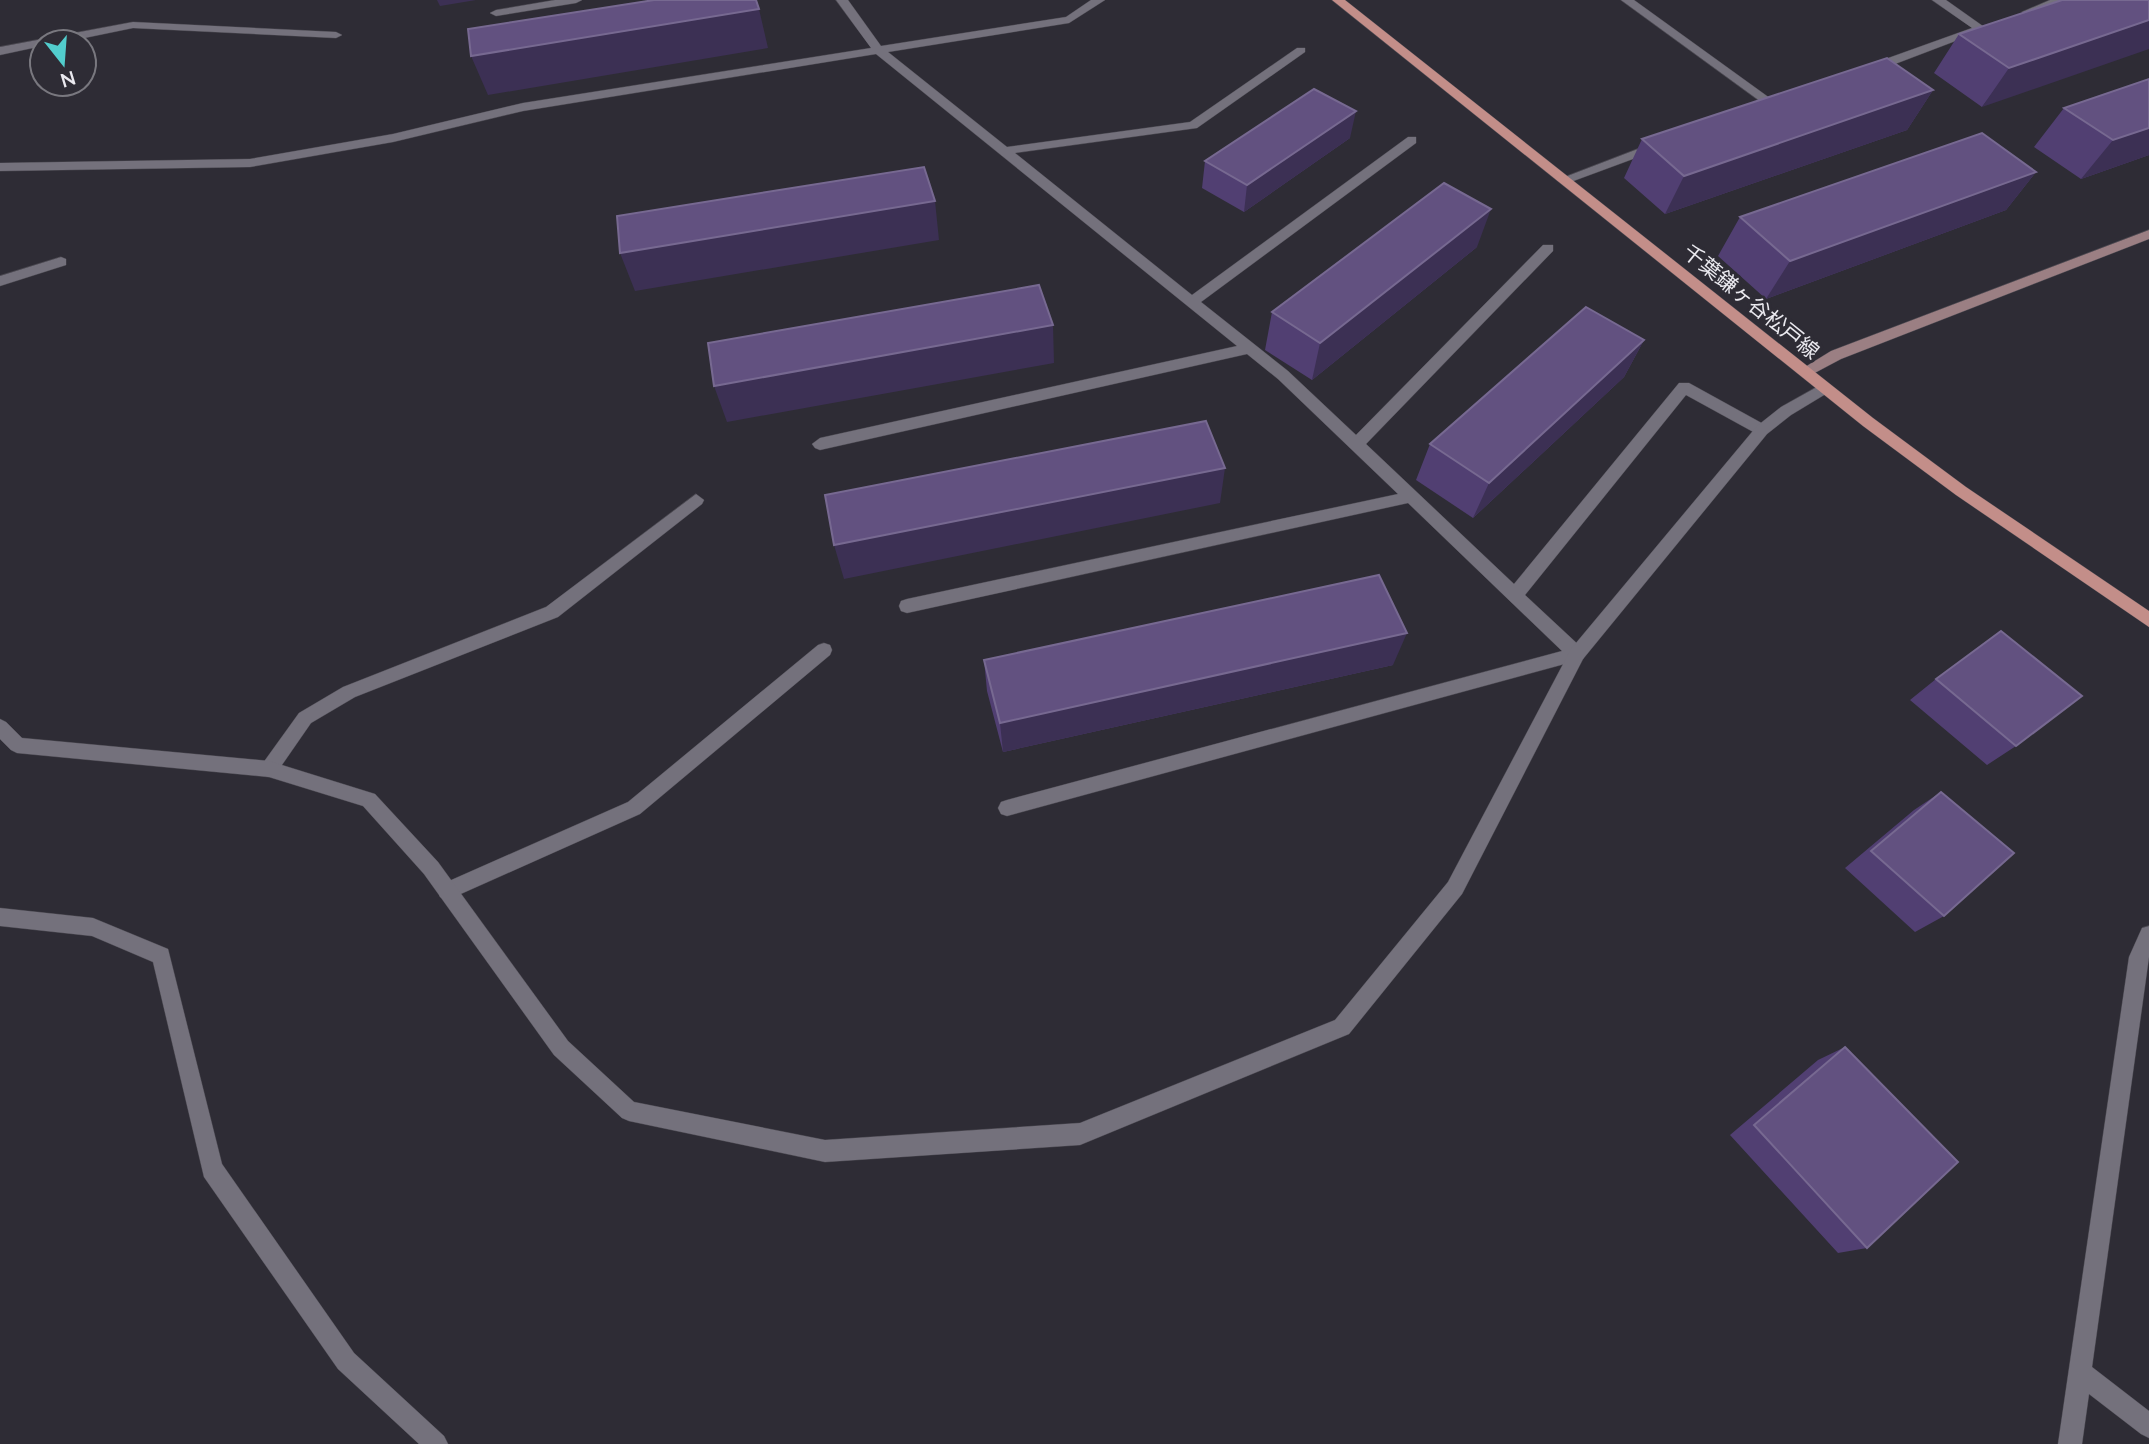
<svg xmlns="http://www.w3.org/2000/svg" width="2149" height="1444" viewBox="0 0 2149 1444" font-family="Lato,'Noto Sans JP',sans-serif">
<style>
.lines{fill:none;stroke-linecap:round;stroke-linejoin:round}
.lane-casing{stroke:#49474f;stroke-width:1}
.street-casing{stroke:#49474f;stroke-width:1}
.secondary-casing{stroke:#49474f;stroke-width:1}
.primary-casing{stroke:#49474f;stroke-width:1}
.lane{fill:#74717c;fill-rule:evenodd}
.street{fill:#74717c;fill-rule:evenodd}
.secondary{fill:#9b7f83;fill-rule:evenodd}
.primary{fill:#c38e89;fill-rule:evenodd}
.wall{fill:#513f72}
.shaded-wall{fill:#3c3054}
.building{fill:#625180;stroke:#776991;stroke-width:2}
.labels{text-anchor:middle;stroke-width:6;stroke-linejoin:round;paint-order:stroke}
.street-label{font-size:21px;fill:#eae9ef;stroke:#2e2c35}
</style>
<rect width="100%" height="100%" fill="#2e2c35"/>
<g class="lines">
<defs>
<path id="lane" d="M555,0h27l-6,3 -80,13 -6,-3 6,-3z
M836,0h12l33,46 185,-29 25,-17h14l-36,23 -181,29 119,95 183,-25 107,-74h8v4l-108,76 -182,25 177,142 216,-158h8v6l-215,159 87,69 68,64 187,-190h10v6l-187,193 148,140 165,-201h10l78,43 2,4 -7,6 -5,-2 -71,-39 -161,200 58,54 2,5 -2,5 -576,157 -6,-2 -3,-6 3,-6 6,-2 555,-149 -154,-148 -501,110 -6,-2 -2,-5 2,-5 6,-2 491,-105 -120,-115 -31,-25 -427,96 -5,-2 -3,-4 8,-6 417,-92 -361,-292 -353,57 -130,31 -143,25 -250,4v-8l250,-4 143,-25 130,-31 348,-55z
M133,22l203,10 6,3 -6,3 -203,-10 -68,14h-23v4l-42,9v-8z
M696,494l8,6 -2,4 -144,113 -203,80 -44,26 -36,52 -6,2 -6,-2 -3,-6 3,-6 36,-50 44,-26 203,-80z
M824,643l6,2 2,5 -2,5 -190,159 -186,83 -7,3 -7,-3 -2,-6 2,-6 188,-83 190,-157z"/>
<path id="street" d="M1621,0h13l144,104 -10,3z
M1932,0h14l41,29 -113,43h-8v-6l106,-38z
M2050,0h17l-35,14 -10,-2z
M1656,142l6,4 -2,3 -92,34 -5,1 -6,-4z
M61,257l5,2v6l-66,21v-10z
M1824,383l7,5 -2,4 -38,23 -24,19 -184,225 -121,235 -113,140 -269,111 -255,17 -196,-41 -7,-3 -68,-63 -130,-181 -61,-68 -94,-29 -252,-24 -6,-3 -11,-11v-20l6,3 16,16 247,23 106,33 63,68 130,179 66,61 191,38 255,-17 255,-103 113,-138 123,-233 186,-223 24,-19z
M0,908l93,10 75,31 54,215 132,189 90,83 4,8h-29l-81,-75 -134,-192 -51,-215 -61,-26 -92,-10z
M2149,926v31l-57,410 57,44v27l-8,-4 -52,-40 -7,50h-24l71,-487 13,-29z"/>
<path id="secondary" d="M2149,230v9l-308,120 -32,17 -5,1 -7,-5 34,-21z"/>
<path id="primary" d="M1332,0h13l528,418 93,69 183,124v16l-193,-132 -93,-69z"/>
</defs>
<use href="#lane" class="lane-casing"/>
<use href="#street" class="street-casing"/>
<use href="#secondary" class="secondary-casing"/>
<use href="#primary" class="primary-casing"/>
<use href="#lane" class="lane"/>
<use href="#street" class="street"/>
<use href="#secondary" class="secondary"/>
<use href="#primary" class="primary"/>
</g>
<path class="wall" d="M2062,0l-80,107 -48,-34 25,-39z
M1933,90l-26,40 -242,84 -41,-36 18,-39z
M2064,108l85,47 -68,24 -47,-32z
M1350,138l-106,74 -42,-24 3,-27z
M2036,172l-30,38 -240,89 -48,-43 22,-39z
M1477,247l-165,133 -47,-30 7,-38z
M1644,340l-20,37 -151,141 -57,-38 14,-36z
M984,660l409,5 -390,87 -16,-61z
M1936,679l80,67 -29,19 -77,-65z
M1941,792l3,124 -29,16 -70,-64 69,-58z
M1845,1047l22,201 -29,5 -108,-118 88,-75z"/>
<path class="shaded-wall" d="M437,0h39l-36,6z
M759,9l9,39 -280,47 -17,-39z
M2149,20v29l-167,58 27,-39z
M1933,90l-26,40 -242,84 19,-38z
M1356,111l-6,27 -106,74 3,-27z
M2149,128v27l-68,24 32,-39z
M2036,172l-30,38 -240,89 24,-38z
M935,201l4,39 -304,51 -15,-38z
M1491,209l-14,38 -165,133 8,-37z
M1053,325l1,38 -327,59 -13,-36z
M1644,340l-20,37 -151,141 16,-35z
M1225,468l-5,35 -376,76 -10,-34z
M1407,633l-14,32 -390,87 -3,-29z"/>
<path class="building" d="M654,0h102l3,9 -288,47 -3,-27z
M2062,0h87v20l-140,48 -50,-34z
M1887,58l46,32 -249,86 -42,-37z
M2149,79v49l-36,12 -49,-32z
M1314,89l42,22 -109,74 -42,-24z
M1982,133l54,39 -246,89 -50,-44z
M924,167l11,34 -315,52 -3,-37z
M1444,183l47,26 -171,134 -48,-31z
M1039,285l14,40 -339,61 -6,-43z
M1586,307l58,33 -155,143 -59,-39z
M1206,421l19,47 -391,77 -9,-50z
M1379,575l28,58 -407,90 -16,-63z
M2001,631l81,65 -66,50 -80,-67z
M1941,792l73,61 -70,63 -73,-65z
M1845,1047l113,115 -91,86 -113,-123z"/>
<g class="labels">
<g class="street-label">
<text transform="translate(1751 302) rotate(39)" y="7">千葉鎌ヶ谷松戸線</text>
</g>
</g>
<g transform="translate(63 63) rotate(163)"><circle r="33" fill="#2e2c35" stroke="#79787f" stroke-width="2"/>
<path d="M0-5L12 26L0 18L-12 26Z" fill="#52cdcd"/>
<text y="-10" font-size="19" font-weight="bold" text-anchor="middle" fill="#eae9ef">N</text>
</g>
</svg>
